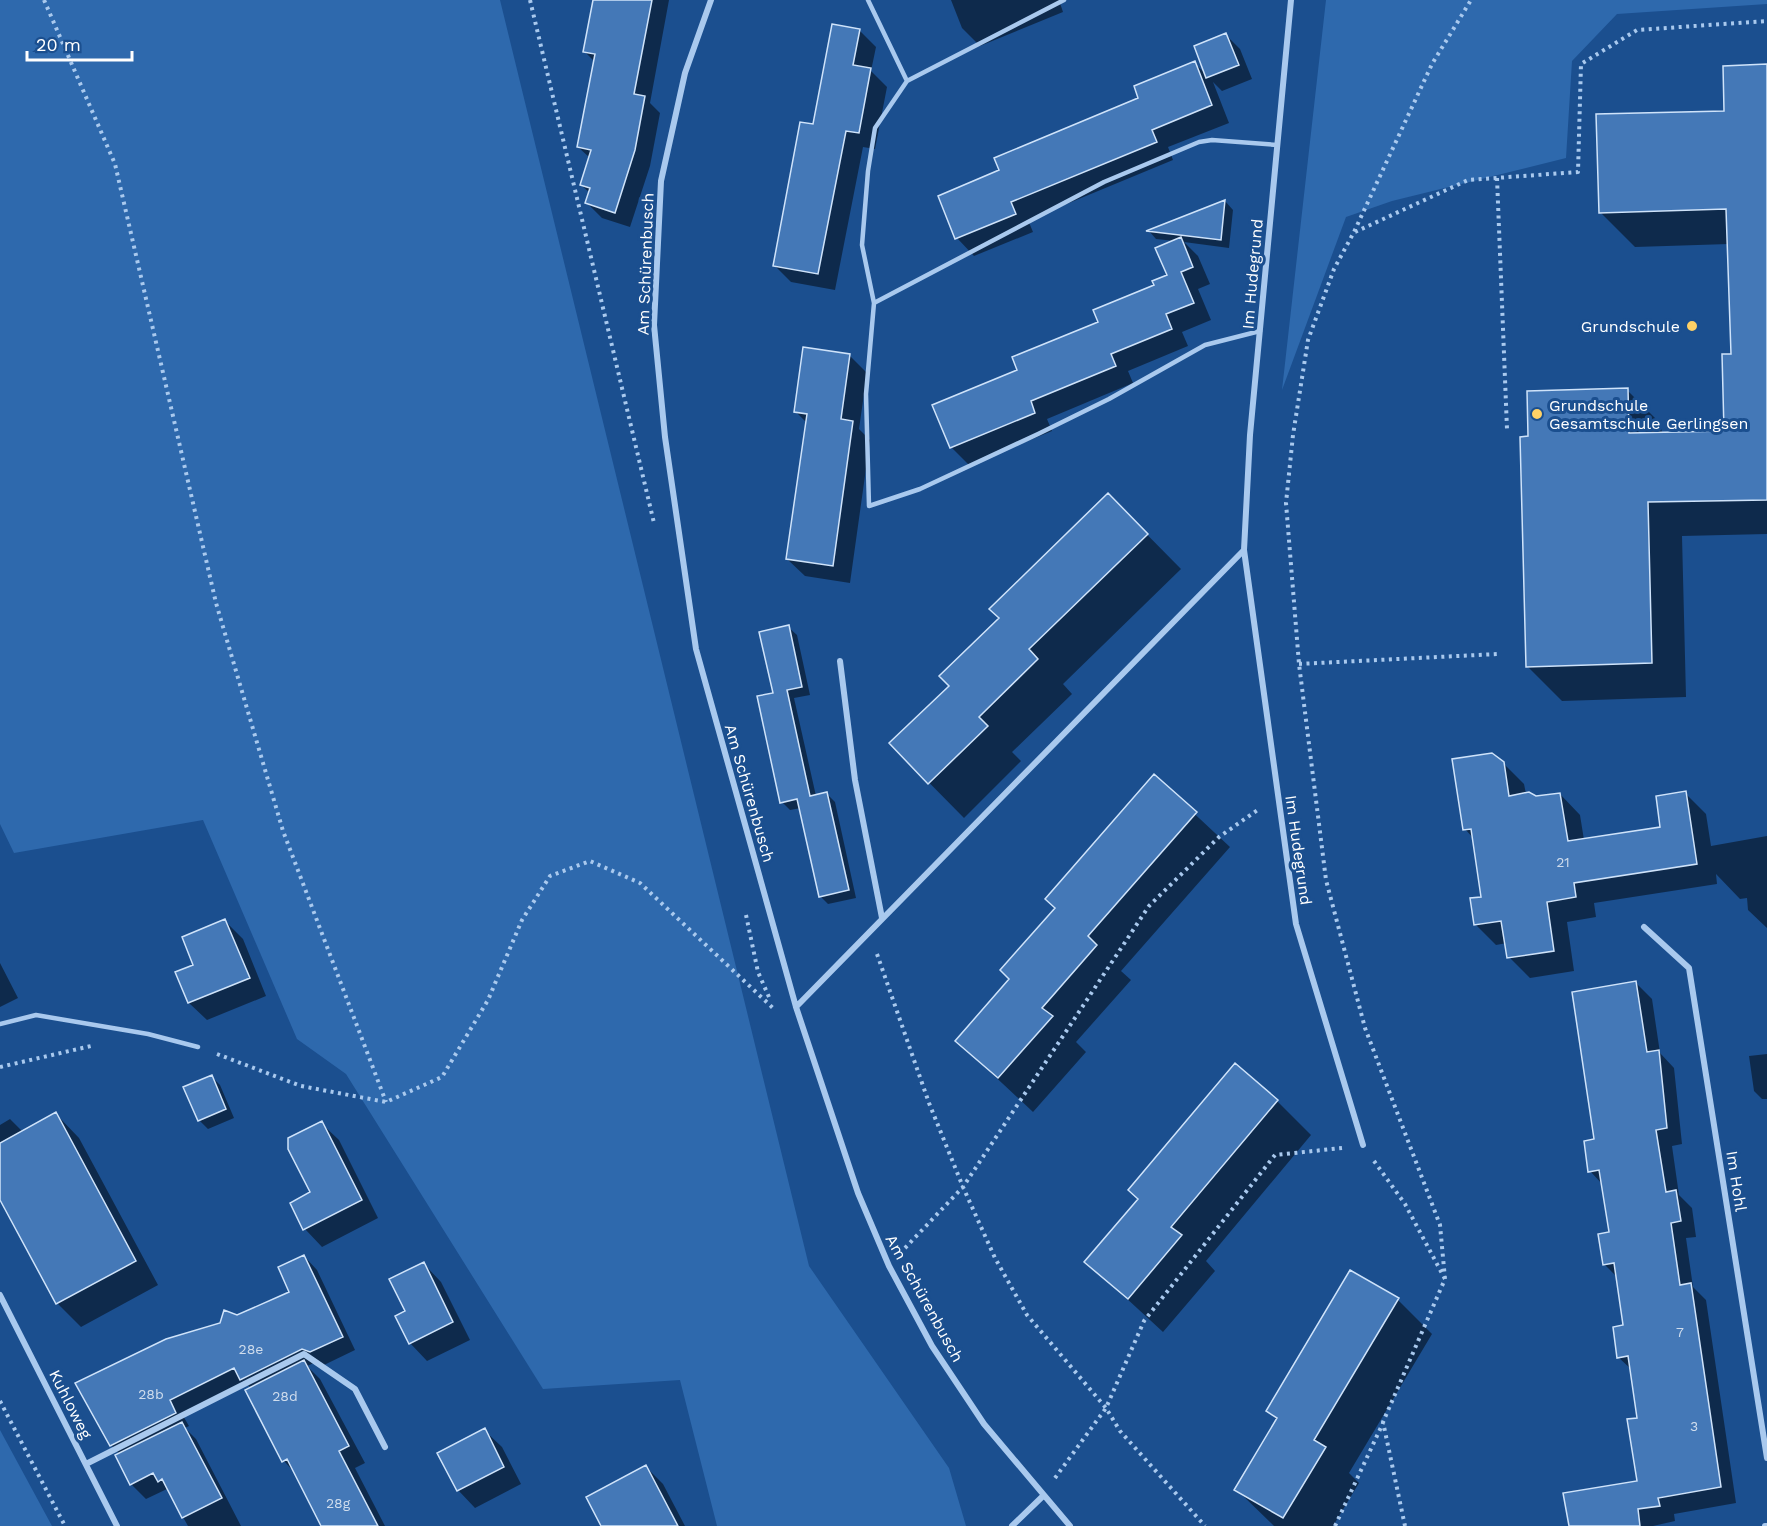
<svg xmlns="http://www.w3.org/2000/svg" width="1767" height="1526" viewBox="0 0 1767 1526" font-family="'Work Sans',sans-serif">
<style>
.green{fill:#2e69ad}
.shadow{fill:#0007}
.building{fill:#4478b7;stroke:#cfe3fa;stroke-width:1.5}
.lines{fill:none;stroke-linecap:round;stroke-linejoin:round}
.path{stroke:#a9c9ee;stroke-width:4;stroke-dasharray:3 4.5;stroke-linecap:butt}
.service{stroke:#a9c9ee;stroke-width:4.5}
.minor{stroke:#a9c9ee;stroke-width:6}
.poi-dot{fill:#ffd166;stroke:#1b4f8f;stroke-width:2}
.labels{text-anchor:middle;stroke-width:6;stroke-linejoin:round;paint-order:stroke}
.number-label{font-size:14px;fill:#d0dded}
.street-label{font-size:16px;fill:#fff;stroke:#1b4f8f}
.poi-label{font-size:16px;fill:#fff;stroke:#1b4f8f;text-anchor:end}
</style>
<rect width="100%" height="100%" fill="#1b4f8f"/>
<path class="green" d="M0,0h500l309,1266 140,202 17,58h-249l-37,-146 -137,9 -197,-315 -49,-35 -94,-219 -189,33 -14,-29z
M1326,0h441v4l-150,10 -45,47 -6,97 -174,43 -46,16 -64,173z
M0,1430l52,96h-52z"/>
<path class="shadow" d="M594,0h75l-19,103 10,10 -10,53 -20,61 -28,-9 -15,-15 3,-10 -9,-8 9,-27 -12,-11 17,-85 -11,-11z
M951,0h108l4,12 -83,34 -18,-18z
M859,30l17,17 -5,24 16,16 -12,62 -12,-2 -28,143 -44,-8 -17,-17 40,-139z
M1226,35l14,14 12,30 -30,12 -9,-9 16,41 -61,24 5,13 -145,60 5,12 -59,24 -17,-18 44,-67 139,-72 54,-36 13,12z
M1767,66v468l-85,2 4,161 -124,4 -34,-34 1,-230 98,-47 34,34 1,10 64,-1 6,-77 -3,-112 -94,3 -35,-35 126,-100z
M1225,201l8,9 -4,38 -45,-6 14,14 12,28 -12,5 13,31 -29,12 6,14 -60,25 5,12 -86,36 5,12 -83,34 -18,-18 68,-77 81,-47 69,-47 6,-35 -19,-2 -7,-8z
M849,355l18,18 -8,56 11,11 -20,143 -45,-7 -18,-17 20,-136 -11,-11z
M1108,495l73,74 -118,115 9,10 -60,58 9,9 -57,57 -73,-74 60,-58 50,-68z
M788,627l9,8 13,60 -16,3 22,98 11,-2 8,8 21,96 -28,6 -8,-8 -19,-88 -11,2 -8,-8 -7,-108z
M1503,763l21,21 2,10 9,4 25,-4 20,21 4,25 78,-12 23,-35 21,21 5,32 56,-10v92l-19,-18 -1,-12 -7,1 -24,-25 1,10 -123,19 2,14 -29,5 7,49 -44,7 -21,-21 -2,-14 -11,2 -21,-21 8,-26 -9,-59 -9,-10z
M1154,776l76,71 -109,124 10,9 -55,62 10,10 -53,60 -76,-71 54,-62 46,-71z
M225,921l18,18 23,57 -59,24 -18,-17 -12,-30 18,-8z
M0,963l18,35 -18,9z
M1636,983l16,16 8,54 14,15 8,76 -10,2 7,49 13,13 4,29 -10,1 7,49 13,13 30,203 -62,11 1,7 -22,5h-83l69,-43v-64l-7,-49 -14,-13 7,-31 -8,-49 -13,-13 6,-31 -7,-48 -13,-14z
M1767,1054v45h-5l-8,-8 -5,-35z
M212,1077l8,8 14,33 -26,11 -9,-9z
M1277,1101l34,34 -105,126 9,10 -52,61 -76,-70z
M56,1114l23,24 79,147 -77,42 -24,-24 -57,-107v-71l10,-6 13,13z
M321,1123l18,17 39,78 -56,29 -17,-18 -13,-25 20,-11z
M304,1256l13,14 38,80 -31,15 -8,-3 -9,4 13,13 45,84 -10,5 30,58h-62l-27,-52 -12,-13 -33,-73 -6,-6 -63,32 7,12 -4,2 11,11 45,87h-53l-21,-37 -21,10 -15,-15 -11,-30 -9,-9 110,-121 70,-31z
M424,1264l17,18 29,58 -43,21 -17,-18 -3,-31z
M1398,1300l34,34 -83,139 10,10 -26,43h-59l-38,-37 41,-69 -9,-9z
M484,1430l18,17 19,37 -46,24 -17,-18z
M646,1467l17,17 22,42h-83z"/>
<path class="building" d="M593,0h59l-18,94 11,2 -10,54 -20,63 -30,-10 5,-15 -10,-3 11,-35 -14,-3 18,-93 -12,-2z
M832,24l28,5 -7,36 18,3 -12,65 -13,-2 -28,143 -45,-8 27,-144 13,2z
M1226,33l13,32 -33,13 -12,-32z
M1195,61l17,44 -60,25 5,12 -146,60 5,12 -61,25 -17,-43 61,-26 -5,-12 144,-60 -4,-12z
M1767,64v436l-119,2 4,161 -126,4 -6,-230 8,-1 -1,-45 101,-3 1,45 95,-2 -2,-77h9l-5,-145 -127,4 -3,-99 128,-3 -1,-45z
M1225,200l-4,40 -75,-9z
M1181,237l12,30 -12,5 13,31 -28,11 6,15 -61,25 5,12 -85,35 4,12 -85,35 -18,-43 85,-35 -5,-13 86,-35 -5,-12 61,-25 -2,-4 15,-6 -12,-27z
M803,347l47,7 -9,65 12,2 -20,145 -47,-7 21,-145 -13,-2z
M1108,493l40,41 -119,115 9,10 -59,58 9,9 -60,58 -39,-41 60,-57 -10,-10 60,-58 -10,-9z
M789,625l13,62 -15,3 23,106 17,-4 22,98 -30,7 -22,-98 -17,4 -23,-107 16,-3 -14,-61z
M1492,753l12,9 5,34 20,-4 7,4 24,-3 8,48 92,-14 -4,-31 30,-5 11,73 -123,19 2,14 -29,5 7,49 -47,7 -6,-37 -27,4 -4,-27 11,-1 -10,-68 -8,1 -11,-71z
M1154,774l43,38 -109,124 9,9 -55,63 11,8 -55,62 -43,-37 54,-62 -9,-9 55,-62 -10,-9z
M225,919l25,59 -62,25 -13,-31 18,-7 -11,-28z
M1636,981l11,71 12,-2 8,78 -11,2 10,62 10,-2 5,31 -10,2 9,62 11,-2 30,204 -63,11 2,8 -22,3 2,17h-71l-6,-33 74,-12 -10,-62 10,-1 -9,-62 -11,2 -4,-31 10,-2 -9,-62 -11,2 -5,-31 11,-2 -10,-62 -11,2 -4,-31 10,-2 -22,-147z
M1235,1063l43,37 -107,127 11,8 -54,64 -44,-37 54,-63 -10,-9z
M212,1075l14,34 -28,12 -15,-34z
M56,1112l80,149 -80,43 -56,-104v-57z
M322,1121l40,79 -59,30 -13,-27 20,-11 -22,-43v-11z
M304,1255l39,82 -33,15 -8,-3 -62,31 -6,-12 -64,32 6,13 -66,33 -35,-63 91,-44 54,-16 4,-13 13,5 52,-23 -11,-25z
M424,1262l29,60 -44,22 -14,-28 10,-5 -16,-32z
M1350,1270l49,28 -85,142 12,7 -43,71 -49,-28 43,-72 -11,-7z
M304,1360l45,86 -10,5 39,75h-57l-34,-67 -5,3 -37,-72z
M182,1422l40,76 -40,20 -20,-39 -4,3 -5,-9 -23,12 -15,-30z
M485,1428l19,39 -47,24 -20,-38z
M646,1465l32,61h-77l-15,-29z"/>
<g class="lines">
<path class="path" d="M44,0l71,164 101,439 67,228 103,271
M530,0l124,523
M1497,178l10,251
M1355,232l113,-52 110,-8 3,-108 56,-34 130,-9
M1299,664l198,-10
M746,915l12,57 11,25
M877,954l52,149 34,84 32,71 32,57 79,93 14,23 85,95
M217,1054l84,32 85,16 56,-25 46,-77 34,-80 28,-44 40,-15 50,22 134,126
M0,1067l91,-21
M1374,1161l31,43 40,75 -62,143 22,104
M905,1248l58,-61 186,-281 70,-69 40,-28
M1445,1279l-5,-54 -75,-197 -39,-148 -27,-216 -13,-161 7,-68 15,-95 26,-71 20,-37 78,-168 39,-64
M0,1401l65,125
M1055,1478l51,-70 38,-87 131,-166 67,-7
M1335,1526l48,-103"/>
<path class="service" d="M868,0l39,81 157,-81
M907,81l-32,47 -7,43 -6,74 12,58 -8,91 3,112 51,-17 118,-55 71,-35 96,-54 55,-14
M874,303l230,-121 95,-40 13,-2 65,5
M0,1024l36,-9 112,19 50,13"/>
<path class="minor" d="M711,0l-26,73 -24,108 -7,144 11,112 31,212 100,358 62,186 31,73 43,80 52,78 86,102
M1244,550l6,-115 41,-435
M840,661l15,119 27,138
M1644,927l45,41 78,490
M796,1007l448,-457 52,374 67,221
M0,1295l117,231
M86,1464l218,-110 51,35 30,58
M1012,1526l31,-30
M1765,1526h2"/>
</g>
<g class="poi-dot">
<circle cx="1692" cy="326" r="6"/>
<circle cx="1537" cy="414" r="6"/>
</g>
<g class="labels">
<g class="number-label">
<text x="1563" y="867">21</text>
<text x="1680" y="1337">7</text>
<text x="251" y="1354">28e</text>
<text x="151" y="1399">28b</text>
<text x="285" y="1401">28d</text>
<text x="1694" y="1431">3</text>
<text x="338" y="1508">28g</text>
</g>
<g class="street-label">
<text transform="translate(645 264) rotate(-88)" y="6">Am Schürenbusch</text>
<text transform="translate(1252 274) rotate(-85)" y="6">Im Hudegrund</text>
<text transform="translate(750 793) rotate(74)" y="6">Am Schürenbusch</text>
<text transform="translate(1299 850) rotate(82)" y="6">Im Hudegrund</text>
<text transform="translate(1737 1181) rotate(81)" y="6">Im Hohl</text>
<text transform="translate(925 1298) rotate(61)" y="6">Am Schürenbusch</text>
<text transform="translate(71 1404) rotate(63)" y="6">Kuhloweg</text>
</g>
<g class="poi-label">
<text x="1680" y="332">Grundschule</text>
<text x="1549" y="411" text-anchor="start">Grundschule<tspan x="1549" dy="18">Gesamtschule Gerlingsen</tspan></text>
</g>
</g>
<path d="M27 51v9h105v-9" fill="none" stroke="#ffffff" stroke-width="3"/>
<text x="36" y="51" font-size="18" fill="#ffffff" stroke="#1b4f8f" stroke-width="4.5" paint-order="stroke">20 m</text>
</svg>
